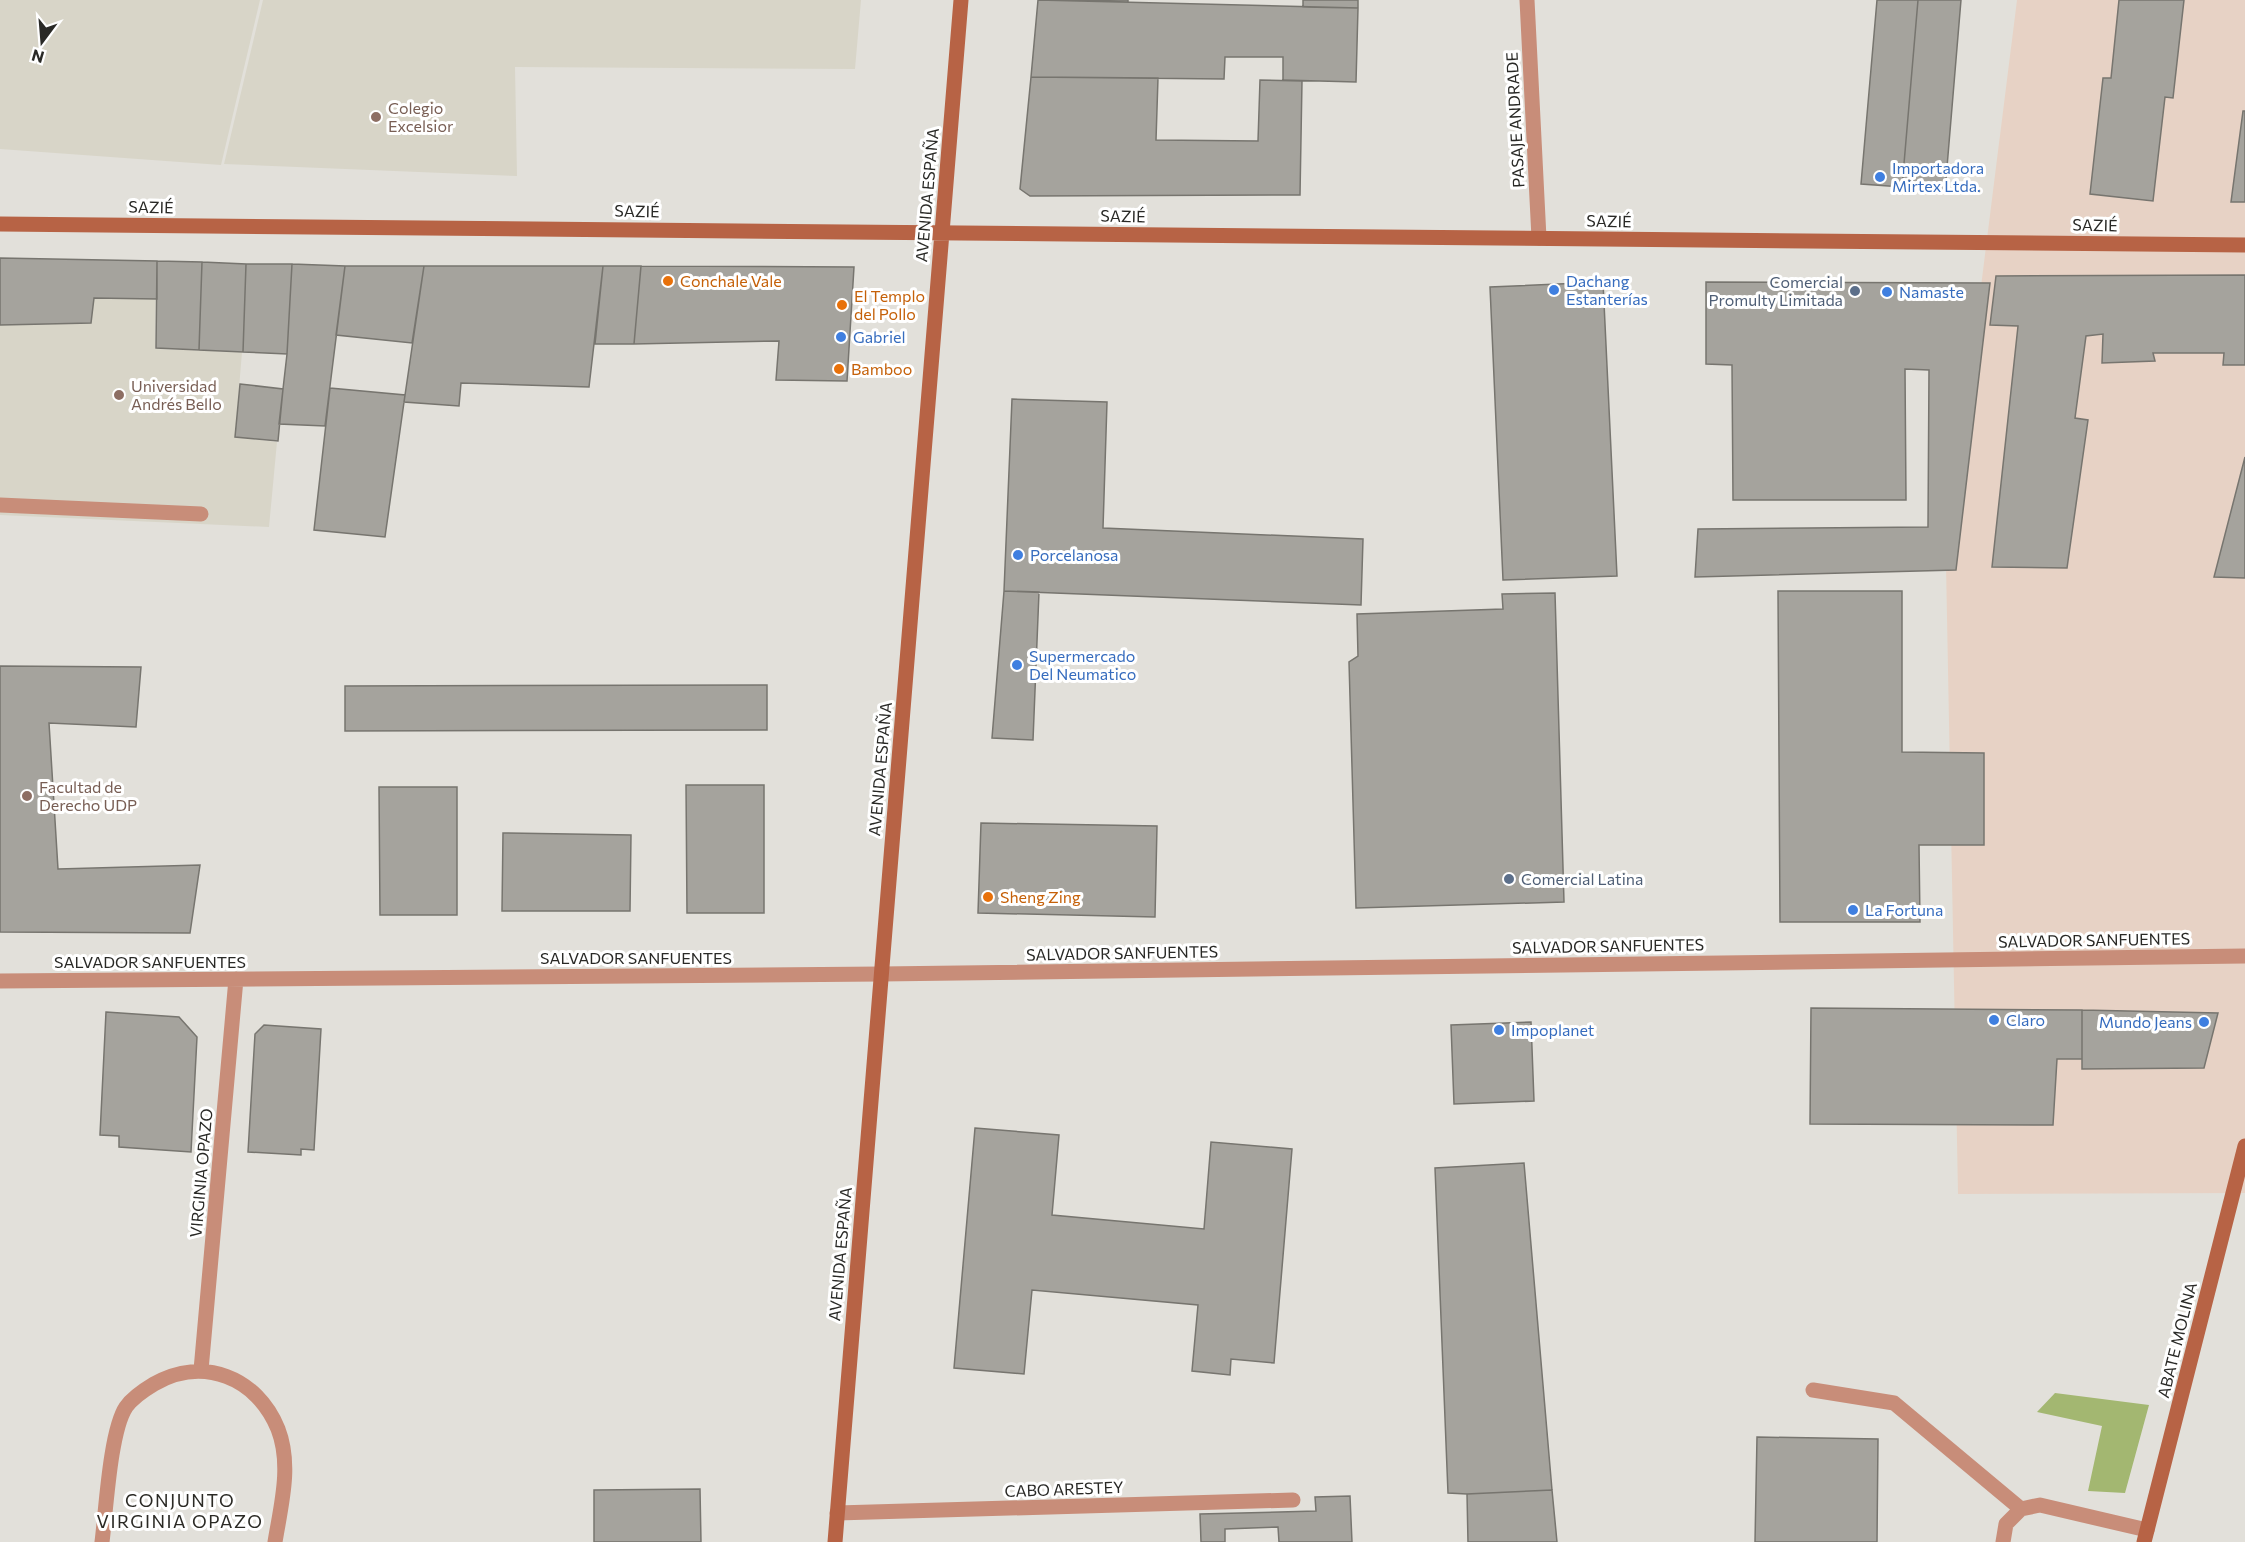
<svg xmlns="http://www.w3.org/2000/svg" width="2245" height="1542" viewBox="0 0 2245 1542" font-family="Commissioner,sans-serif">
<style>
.commercial{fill:#e7d2c5}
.built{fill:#d8d5c8}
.green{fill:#a3b771}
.building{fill:#a5a39d;stroke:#77756f;stroke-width:1.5}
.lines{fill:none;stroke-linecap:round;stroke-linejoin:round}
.lane{stroke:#c88d79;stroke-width:15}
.street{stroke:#c88d79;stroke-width:15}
.secondary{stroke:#b76345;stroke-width:15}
.education-dot{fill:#8d6e63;stroke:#fff;stroke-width:2}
.shop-dot{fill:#3f7fe0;stroke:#fff;stroke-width:2}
.food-dot{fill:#e8710a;stroke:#fff;stroke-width:2}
.service-dot{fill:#5c6f8a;stroke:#fff;stroke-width:2}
.labels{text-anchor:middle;stroke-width:6;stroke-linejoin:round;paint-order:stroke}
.education-label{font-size:16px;fill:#785e54;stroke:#fff;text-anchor:start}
.street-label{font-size:16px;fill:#292926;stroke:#fff}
.shop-label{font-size:16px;fill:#366cbe;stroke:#fff;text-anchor:start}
.food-label{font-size:16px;fill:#c56008;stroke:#fff;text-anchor:start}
.service-label{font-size:16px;fill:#4e5e75;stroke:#fff;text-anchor:end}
.neighbourhood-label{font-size:18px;letter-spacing:1.5px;fill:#2b2a25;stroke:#fff}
</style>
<rect width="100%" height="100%" fill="#e2e0da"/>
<path class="commercial" d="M2017,0h228v1193l-287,1 -12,-629z"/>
<path class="built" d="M0,0h260l-39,165 -221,-16z
M263,0h598l-6,69 -340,-2 2,109 -293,-12z
M0,260l156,5 -1,84 87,3 -7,85 42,5 -8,85 -269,-12z"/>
<path class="green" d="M2055,1393l94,12 -24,88 -37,-2 14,-65 -65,-14z"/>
<path class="building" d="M1038,0l320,8 -2,74 -73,-2v-23h-58l-1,22 -193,-2z
M1054,0h74v2z
M1303,0h55v8l-55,-1z
M1877,0h41l-16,187 -41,-3z
M1918,0h43l-16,191 -43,-4z
M2119,0h65l-11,98 -8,-1 -12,104 -63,-7 13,-116h8z
M1031,77l127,1 -2,62 102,1 2,-61 42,1 -2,114 -270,1 -10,-7z
M2243,111h2v91h-14z
M0,258l157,3v38l-63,-1 -3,25 -91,2z
M157,261l45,1 -3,88 -43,-2z
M202,262l44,2 -3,88 -44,-2z
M246,264h46l-5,90 -44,-2z
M292,264l53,2 -20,160 -46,-2 8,-70z
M345,266h79l-12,77 -76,-8z
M424,266h179l-14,121 -128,-4 -2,23 -55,-4z
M603,266h38l-7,78h-39z
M641,266l213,1 -7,114 -71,-1 3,-39 -145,3z
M2245,275v90h-22l1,-12h-71l2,8 -53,2 1,-29 -17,2 -11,82 13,2 -21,148 -75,-1 26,-241 -28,-1 6,-49z
M1603,282l14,294 -114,4 -13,-293z
M1706,282l284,1 -34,287 -261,7 3,-48 230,-2 1,-157 -24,-1 1,131h-173l-1,-135 -26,-1z
M240,384l43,5 -5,52 -43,-4z
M330,388l75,7 -20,142 -71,-7z
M1012,399l95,3 -4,126 260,11 -2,66 -357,-14z
M2245,457v121l-31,-1z
M1004,591l35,1 -6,148 -41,-2z
M1778,591h124v161l82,1v92h-65l1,77h-140z
M1555,593l9,309 -208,6 -7,-246 9,-6 -1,-42 146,-5 -1,-15z
M0,666l141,1 -5,60 -87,-4 9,146 142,-4 -10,68 -190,-1z
M767,685v45l-422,1v-45z
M686,785h78v128h-77z
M379,787h78v128h-77z
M981,823l176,3 -2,91 -177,-4z
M503,833l128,2 -1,76h-128z
M1811,1008l271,2v49h-25l-4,66 -243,-1z
M2082,1010l136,3 -14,55 -122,1z
M106,1012l73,5 18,20 -6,115 -72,-5v-11l-19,-1z
M1531,1022l3,79 -80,3 -3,-79z
M264,1025l57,4 -7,121 -13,-1v6l-53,-3 7,-118z
M975,1128l84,7 -7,80 152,14 7,-87 81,7 -18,214 -43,-4 -1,16 -38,-4 6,-66 -166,-15 -8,84 -70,-6z
M1524,1163l28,327 -85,4 -19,-1 -13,-325z
M1757,1437l121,2 -1,103h-122z
M700,1489l1,53h-107v-52z
M1552,1490l5,52h-89l-1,-48z
M1350,1496l2,46h-73l-1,-15 -53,2v13h-24l-1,-28 116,-3 -1,-14z"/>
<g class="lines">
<path class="lane" d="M0,505l201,9
M1813,1390l81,13 127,106
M2003,1542l3,-18 15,-15 19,-4 107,25"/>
<path class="street" d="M1527,0l12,238
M0,981l881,-7 1364,-18
M201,1370l35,-391
M837,1513l456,-13
M102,1542c4,-31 8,-111 24,-135 7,-10 18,-17 28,-23 49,-28 103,-7 124,45 14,36 3,76 -3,113"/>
<path class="secondary" d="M0,224l2245,21
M835,1542l126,-1542
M2144,1542l101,-396"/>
</g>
<g class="education-dot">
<circle cx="376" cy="117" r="6"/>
<circle cx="119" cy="395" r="6"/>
<circle cx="27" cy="796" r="6"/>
</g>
<g class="shop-dot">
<circle cx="1880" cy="177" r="6"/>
<circle cx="1554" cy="290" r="6"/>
<circle cx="1887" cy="292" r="6"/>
<circle cx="841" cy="337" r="6"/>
<circle cx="1018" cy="555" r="6"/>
<circle cx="1017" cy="665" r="6"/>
<circle cx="1853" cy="910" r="6"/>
<circle cx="1994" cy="1020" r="6"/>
<circle cx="2204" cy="1022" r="6"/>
<circle cx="1499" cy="1030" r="6"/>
</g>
<g class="food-dot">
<circle cx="668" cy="281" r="6"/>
<circle cx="842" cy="305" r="6"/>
<circle cx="839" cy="369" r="6"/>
<circle cx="988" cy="897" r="6"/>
</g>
<g class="service-dot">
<circle cx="1855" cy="291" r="6"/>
<circle cx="1509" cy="879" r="6"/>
</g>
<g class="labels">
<g class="education-label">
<text x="388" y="114">Colegio<tspan x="388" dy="18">Excelsior</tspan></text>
<text x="131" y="392">Universidad<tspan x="131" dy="18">Andrés Bello</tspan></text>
<text x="39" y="793">Facultad de<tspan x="39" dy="18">Derecho UDP</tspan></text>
</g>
<g class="street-label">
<text transform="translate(1515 120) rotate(-93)" y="6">PASAJE ANDRADE</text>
<text transform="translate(927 195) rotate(-85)" y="6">AVENIDA ESPAÑA</text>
<text transform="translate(151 207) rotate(1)" y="6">SAZIÉ</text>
<text transform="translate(637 211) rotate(1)" y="6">SAZIÉ</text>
<text transform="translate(1123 216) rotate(1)" y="6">SAZIÉ</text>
<text transform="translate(1609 221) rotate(1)" y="6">SAZIÉ</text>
<text transform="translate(2095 225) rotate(1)" y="6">SAZIÉ</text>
<text transform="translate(880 769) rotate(-85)" y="6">AVENIDA ESPAÑA</text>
<text transform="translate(2094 940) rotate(-1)" y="6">SALVADOR SANFUENTES</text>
<text transform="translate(1608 946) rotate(-1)" y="6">SALVADOR SANFUENTES</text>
<text transform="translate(1122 953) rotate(-1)" y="6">SALVADOR SANFUENTES</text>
<text x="636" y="964">SALVADOR SANFUENTES</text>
<text x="150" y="968">SALVADOR SANFUENTES</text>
<text transform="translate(201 1173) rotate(-85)" y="6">VIRGINIA OPAZO</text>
<text transform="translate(840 1254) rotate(-85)" y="6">AVENIDA ESPAÑA</text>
<text transform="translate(2177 1340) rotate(-76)" y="6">ABATE MOLINA</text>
<text transform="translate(1064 1489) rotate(-2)" y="6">CABO ARESTEY</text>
</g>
<g class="shop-label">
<text x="1892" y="174">Importadora<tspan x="1892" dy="18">Mirtex Ltda.</tspan></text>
<text x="1566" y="287">Dachang<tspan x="1566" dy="18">Estanterías</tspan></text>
<text x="1899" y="298">Namaste</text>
<text x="853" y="343">Gabriel</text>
<text x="1030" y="561">Porcelanosa</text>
<text x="1029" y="662">Supermercado<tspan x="1029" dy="18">Del Neumatico</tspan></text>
<text x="1865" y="916">La Fortuna</text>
<text x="2006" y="1026">Claro</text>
<text x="2192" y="1028" text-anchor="end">Mundo Jeans</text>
<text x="1511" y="1036">Impoplanet</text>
</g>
<g class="food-label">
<text x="680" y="287">Conchale Vale</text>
<text x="854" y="302">El Templo<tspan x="854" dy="18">del Pollo</tspan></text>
<text x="851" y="375">Bamboo</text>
<text x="1000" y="903">Sheng Zing</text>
</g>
<g class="service-label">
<text x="1843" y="288">Comercial<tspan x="1843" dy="18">Promulty Limitada</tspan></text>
<text x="1521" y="885" text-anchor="start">Comercial Latina</text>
</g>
<g class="neighbourhood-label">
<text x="180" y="1507">CONJUNTO<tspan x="180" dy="21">VIRGINIA OPAZO</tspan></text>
</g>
</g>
<g transform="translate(42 42) rotate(196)" stroke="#ffffff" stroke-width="4.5" paint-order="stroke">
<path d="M0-4.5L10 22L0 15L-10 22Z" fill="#292926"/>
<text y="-9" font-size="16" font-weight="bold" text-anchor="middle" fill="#292926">N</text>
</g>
</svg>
